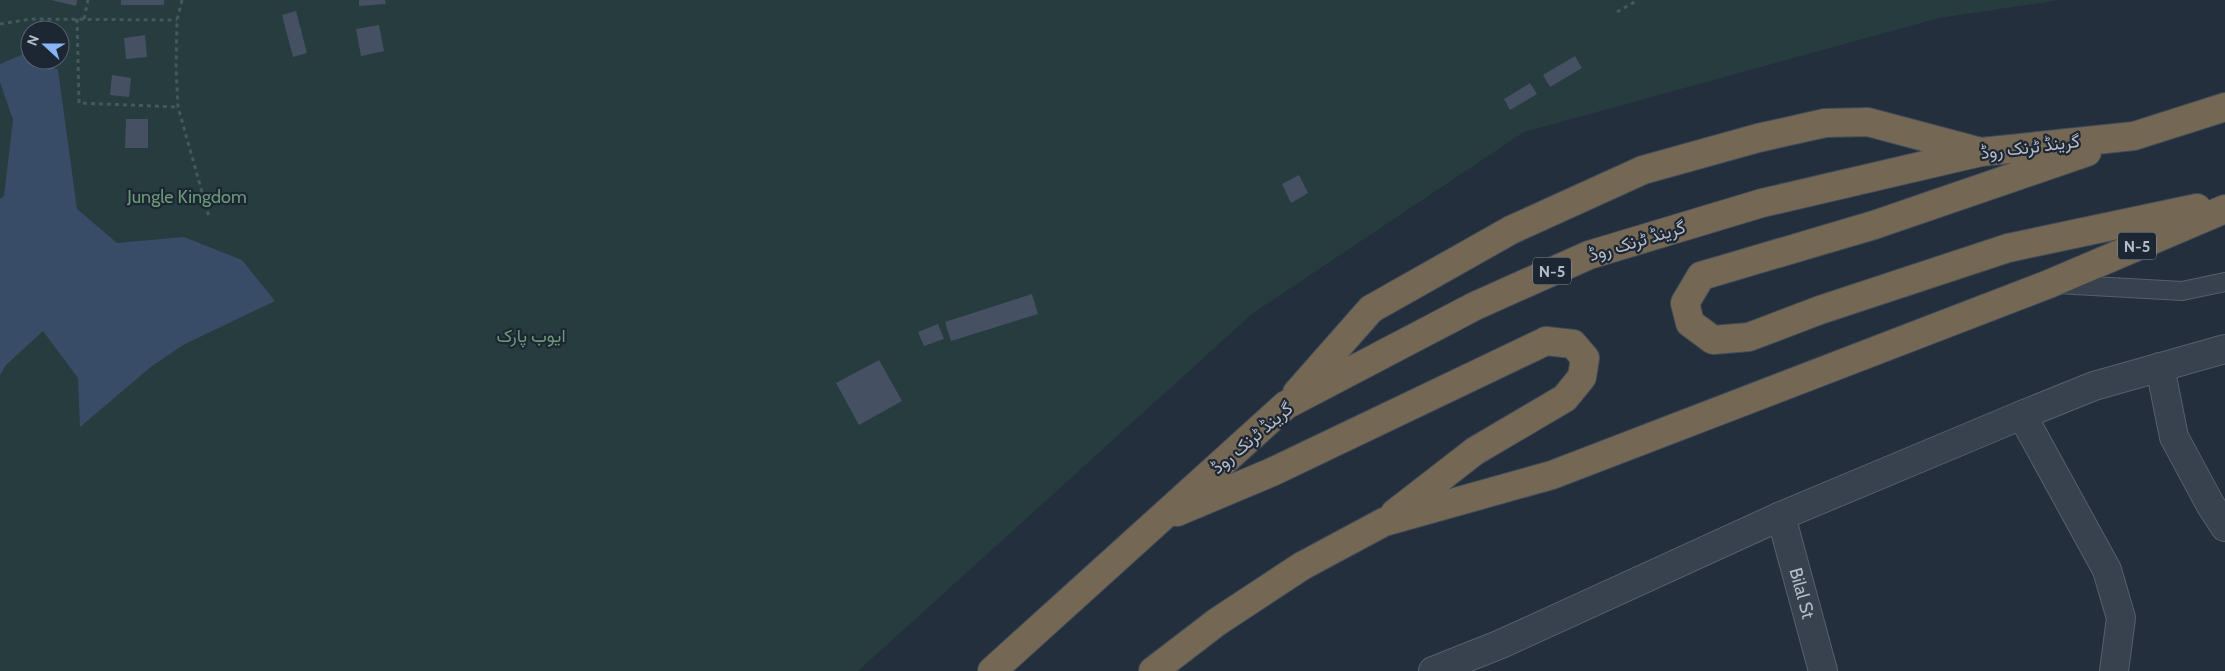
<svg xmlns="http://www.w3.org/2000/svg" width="2225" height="671" viewBox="0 0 2225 671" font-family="Cabin,Vazirmatn,sans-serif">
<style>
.green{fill:#263c3f;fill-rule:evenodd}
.water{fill:#394c67}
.building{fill:#455162}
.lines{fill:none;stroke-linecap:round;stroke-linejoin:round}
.lane-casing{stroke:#565f6c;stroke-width:20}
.street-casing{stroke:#565f6c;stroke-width:30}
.highway-casing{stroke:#434c59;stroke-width:30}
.path{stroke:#44595c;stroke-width:3;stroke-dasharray:4 4;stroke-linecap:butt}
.lane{stroke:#38414e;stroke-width:18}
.street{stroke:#38414e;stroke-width:28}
.highway{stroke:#746855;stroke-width:28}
.labels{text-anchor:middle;stroke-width:4.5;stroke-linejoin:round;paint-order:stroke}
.shield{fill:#1d2633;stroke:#878f9c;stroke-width:1}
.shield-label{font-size:16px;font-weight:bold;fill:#b4bcc9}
.street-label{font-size:18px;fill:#b4bcc9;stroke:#1d2633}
.park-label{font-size:18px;fill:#6b9a76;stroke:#1d2633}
</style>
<rect width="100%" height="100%" fill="#242f3e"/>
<path class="green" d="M0,0h2060l-121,18 -415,114 -271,181 -395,358h-858zM30,30h30v30h-30z"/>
<path class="water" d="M26,53l4,2v5h9l19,10 19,139 40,34 67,-6 58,23 33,41 -92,44 -31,21 -72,61 -2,-49 -35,-47 -37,34 -6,10v-176l4,-3 9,-76 -13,-38v-18z"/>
<path class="building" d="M51,0h26l-1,6z
M121,0h43v5h-43z
M359,0h26l1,4 -27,2z
M296,11l11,42 -14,4 -11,-42z
M379,25l5,26 -23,5 -5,-27z
M145,35l2,22 -21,2 -2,-21z
M1575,56l7,12 -32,19 -7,-12z
M112,75l19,3 -2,19 -19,-2z
M1530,83l7,11 -27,16 -6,-11z
M126,119h22v29h-23z
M1299,175l9,18 -17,10 -9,-19z
M1032,294l6,20 -87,27 -6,-19z
M938,324l6,15 -20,7 -6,-14z
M879,360l23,41 -43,24 -23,-42z"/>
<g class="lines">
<defs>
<path id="lane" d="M2057,284l125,7 43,-9"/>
<g id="street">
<path d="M2160,367l14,70 36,67 15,23"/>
<path d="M2022,415l85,155 14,48 -7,53"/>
<path id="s1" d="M1781,516l42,155"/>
<path d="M1433,671l68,-27 280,-128 241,-101 72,-29 131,-37"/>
</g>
<path id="highway" d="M2087,152l-213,73 -173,51 -16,27 5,20 23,17 36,-3 71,-27 188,-62 189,-40
M1297,393l74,-84 140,-79 132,-60 115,-32 67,-15 43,-1 109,29
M1177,512l95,-40 274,-131 27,3 12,14 -3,19 -17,21 -90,53 -80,62
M992,671l294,-266 189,-99 114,-51 173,-52 219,-51 153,-16 91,-29
M1153,671l64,-49 85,-56 82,-44 168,-47 497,-191 176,-75"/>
</defs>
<use href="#lane" class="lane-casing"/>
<use href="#street" class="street-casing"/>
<use href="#highway" class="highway-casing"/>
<path class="path" d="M182,0l-5,20 -1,48 2,39 31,110
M1617,12l21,-12
M77,19l2,84 99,4
M84,19l4,-19
M0,24l31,-5 146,1"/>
<use href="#lane" class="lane"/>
<use href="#street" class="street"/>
<use href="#highway" class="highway"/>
</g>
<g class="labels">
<g class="shield">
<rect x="2118" y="232.5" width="38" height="27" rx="4"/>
<rect x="1533" y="257.5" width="38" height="27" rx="4"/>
</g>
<g class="shield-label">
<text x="2137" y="252">N-5</text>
<text x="1552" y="277">N-5</text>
</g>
<g class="street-label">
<text transform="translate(2030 147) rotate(-7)" y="6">گرینڈ ٹرنک روڈ</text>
<text transform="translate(1637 241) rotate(-17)" y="6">گرینڈ ٹرنک روڈ</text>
<text transform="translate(1252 438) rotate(-40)" y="6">گرینڈ ٹرنک روڈ</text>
<text dy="6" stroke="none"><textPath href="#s1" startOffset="80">Bilal St</textPath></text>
</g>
<g class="park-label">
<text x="187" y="203">Jungle Kingdom</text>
<text x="531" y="342">ایوب پارک</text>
</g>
</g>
<g transform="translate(45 45) rotate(291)"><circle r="24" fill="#1d2633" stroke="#59626f"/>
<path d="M0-4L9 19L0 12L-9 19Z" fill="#8ab4f8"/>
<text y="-8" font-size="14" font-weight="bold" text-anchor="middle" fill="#b4bcc9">N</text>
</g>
</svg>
